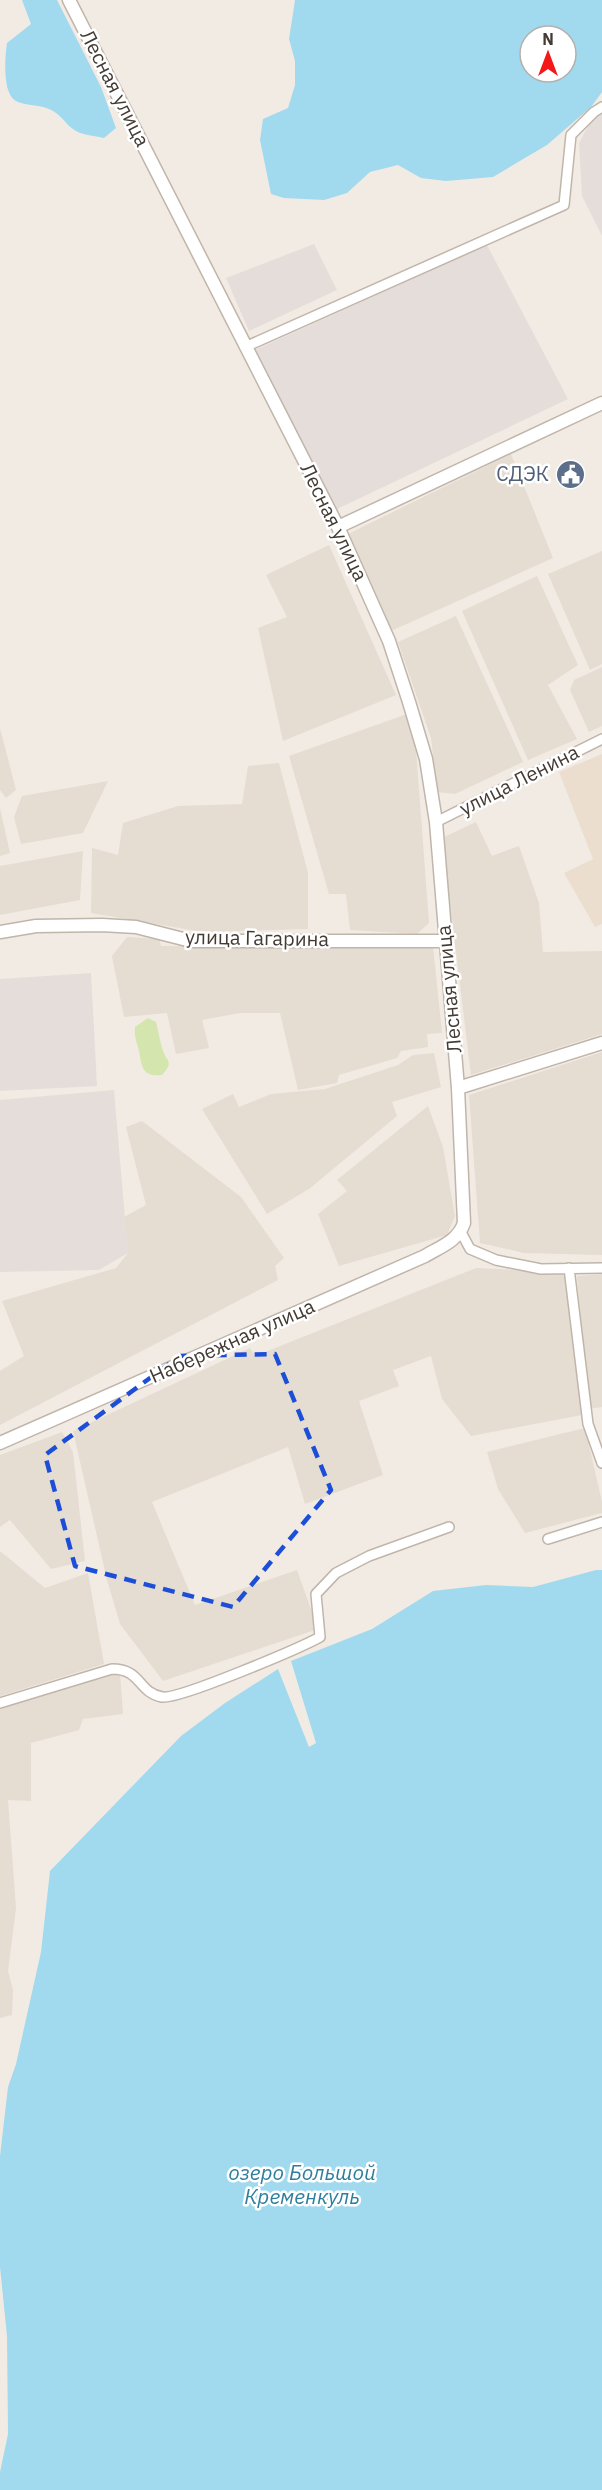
<svg xmlns="http://www.w3.org/2000/svg" width="602" height="2490" viewBox="0 0 602 2490" font-family="'IBM Plex Sans',sans-serif">
<style>
.residential{fill:#e5ddd2}
.industrial{fill:#e4ddd9}
.education{fill:#ebdece}
.green{fill:#d4e5ad}
.water{fill:#a1daee;fill-rule:evenodd}
.lines{fill:none;stroke-linecap:round;stroke-linejoin:round}
.minor-casing{stroke:#c0b5aa;stroke-width:12}
.tertiary-casing{stroke:#c0b5aa;stroke-width:15}
.minor{stroke:#fff;stroke-width:9}
.tertiary{stroke:#fff;stroke-width:12}
.marked{fill:none;stroke:#1d4ed8;stroke-width:4.5;stroke-dasharray:12 8;stroke-linejoin:round}
.labels{text-anchor:middle;stroke-width:5;stroke-linejoin:round;paint-order:stroke}
.street-label{font-size:20px;fill:#433b34;stroke:#fff}
.service-label{font-size:20px;fill:#4e5e75;stroke:#fff;text-anchor:end}
.water-label{font-size:21px;font-style:italic;fill:#2e7e9c;stroke:#fff}
</style>
<rect width="100%" height="100%" fill="#f2ebe4"/>
<path class="residential" d="M511,454l42,104 -162,73 -43,-97z
M329,545l67,150 -113,46 -25,-113 29,-11 -21,-42z
M602,551v113l-12,6 -42,-96z
M537,576l41,89 -30,20 29,54 -49,21 -66,-149z
M456,616l67,146 -68,32 -18,-2 -6,-54 -33,-96z
M602,667v59l-13,6 -19,-42 4,-10z
M407,714l9,35 13,174 -12,11 -67,-4 -4,-36h-17l-40,-138z
M0,728l16,62 -10,8 -6,-8z
M279,763l29,110v56l-105,3 -112,-19 1,-65 26,7 5,-32 55,-17 64,-2 6,-38z
M108,781l-25,52 -62,11 -7,-27 8,-21z
M0,808l10,45 -10,3z
M476,822l16,34 27,-10 20,57 4,49 59,-1v83l-131,41 -29,-237z
M83,851l-3,49 -80,15v-49z
M127,937l32,2 2,7h272l9,87 -15,1 1,13 -27,4 -4,7 -58,17 -2,8 -39,7 -18,-77h-40l-38,7 7,28 -33,6 -9,-41 -43,4 -12,-61z
M602,1052v203l-78,-2 -44,-10 -11,-148z
M434,1053l7,34 -49,15 5,14 -88,73 -42,25 -65,-105 31,-15 6,13 32,-13 54,-5 73,-24 15,-10z
M428,1106l15,41 12,69 -8,19 -108,31 -21,-52 29,-23 -10,-11z
M142,1121l99,76 43,61 -9,8 3,14 -278,145v-54l24,-15 -22,-55 114,-33 12,-15 -4,-36 22,-12 -20,-78z
M476,1268l84,4 7,7 15,136 -111,21 -29,-37 -11,-43 -38,14 6,16 -40,15 24,74 -78,29 -17,-57 -136,55 43,103 102,-35 21,59 -155,52 -43,-57 -13,-44 -34,-149 177,-83 5,8z
M602,1274v133l-14,2 -11,-133z
M585,1428l17,74v11l-77,20 -27,-44 -11,-37z
M62,1432l11,20 12,109 -34,8 -41,-49 -10,7v-72z
M0,1551l45,37 43,-15 16,91 -104,32z
M120,1672l3,42 -40,5 -4,11 -48,13v58l-23,-1 8,108 -8,63 5,19 -1,25 -12,3v-313z"/>
<path class="industrial" d="M602,113v123l-20,-40 -3,-53 14,-26z
M314,244l23,46 -88,41 -23,-53z
M487,245l81,154 -233,111 -80,-160z
M91,973l6,113 -97,5v-112z
M114,1090l14,163 -29,17 -99,2v-172z"/>
<path class="education" d="M602,754v170l-7,3 -31,-54 29,-14 -34,-87z"/>
<path class="green" d="M148,1018l8,4c2,9 4,18 6,26 4,14 13,13 0,27 -20,2 -20,-8 -23,-24 -2,-8 -5,-15 -4,-24z"/>
<path class="water" d="M22,0h35l44,87 15,41 -12,10c-9,-2 -24,-3 -31,-9 -6,-4 -11,-12 -17,-16 -13,-10 -29,-6 -40,-12 -14,-8 -11,-44 -9,-58l24,-19z
M295,0h307v92l-11,15 -44,38 -54,32 -47,4 -25,-3 -23,-13 -28,7 -23,21 -23,7 -40,-2 -13,-4 -11,-54 3,-21 25,-11 7,-23v-24l-6,-22zM530,36h36v36h-36z
M596,1570h6v920h-602v-18l8,-38 -1,-98 -7,-69v-111l8,-69 8,-23 25,-112 9,-81 131,-135 44,-33 53,-34 31,78 7,-4 -25,-82 81,-32 61,-38 53,-6 47,2z"/>
<g class="lines">
<defs>
<path id="minor" d="M245,347l319,-142 7,-70 23,-23 8,-5
M436,822l166,-83
M461,1232l9,17 26,11 45,9 61,-1
M569,1268l19,156 14,39
M548,1539l54,-17
M0,1703l112,-34c30,0 25,23 50,28 16,3 138,-49 158,-60l-4,-43 20,-21 33,-17 80,-29"/>
<path id="tertiary" d="M338,527l264,-124
M0,932l36,-6 66,-1 34,2 55,14h254
M458,1088l144,-45
M0,1443l425,-187c15,-9 33,-15 39,-33l-6,-135 -22,-266 -10,-63 -17,-57 -20,-61 -51,-114 -269,-527"/>
</defs>
<use href="#minor" class="minor-casing"/>
<use href="#tertiary" class="tertiary-casing"/>
<use href="#minor" class="minor"/>
<use href="#tertiary" class="tertiary"/>
</g>
<path class="marked" d="M275,1354l56,136 -98,117 -158,-41 -30,-111 135,-99z"/>
<defs>
<symbol id="civic-disc" viewBox="-11 -11 22 22"><circle r="9.5" fill="#5c6f8a" stroke="#fff"/><path d="M-.6-6.5H3V-4.5H.6V-3L4-1V1h2V6H-6V1h2V-1L-.6-3ZM-1.2 2.5V6h2.4V2.5Z" fill="#fff"/></symbol>
</defs>
<g fill-rule="evenodd">
<use href="#civic-disc" x="554" y="458" width="33" height="33"/>
</g>
<g class="labels">
<g class="street-label">
<text transform="translate(115 88) rotate(63)" y="7">Лесная улица</text>
<text transform="translate(334 522) rotate(64)" y="7">Лесная улица</text>
<text transform="translate(519 780) rotate(-27)" y="7">улица Ленина</text>
<text transform="translate(257 938) rotate(1)" y="7">улица Гагарина</text>
<text transform="translate(449 989) rotate(-95)" y="7">Лесная улица</text>
<text transform="translate(232 1341) rotate(-24)" y="7">Набережная улица</text>
</g>
<g class="service-label">
<text x="549" y="481">СДЭК</text>
</g>
<g class="water-label">
<text x="302" y="2180">озеро Большой<tspan x="302" dy="24">Кременкуль</tspan></text>
</g>
</g>
<g transform="translate(548 54)"><circle r="28" fill="#ffffff" stroke="#b4b1ae" stroke-width="1.5"/>
<path d="M0-4.5L10 22L0 15L-10 22Z" fill="#f51818"/>
<text y="-9" font-size="16" font-weight="bold" text-anchor="middle" fill="#433b34">N</text>
</g>
</svg>
